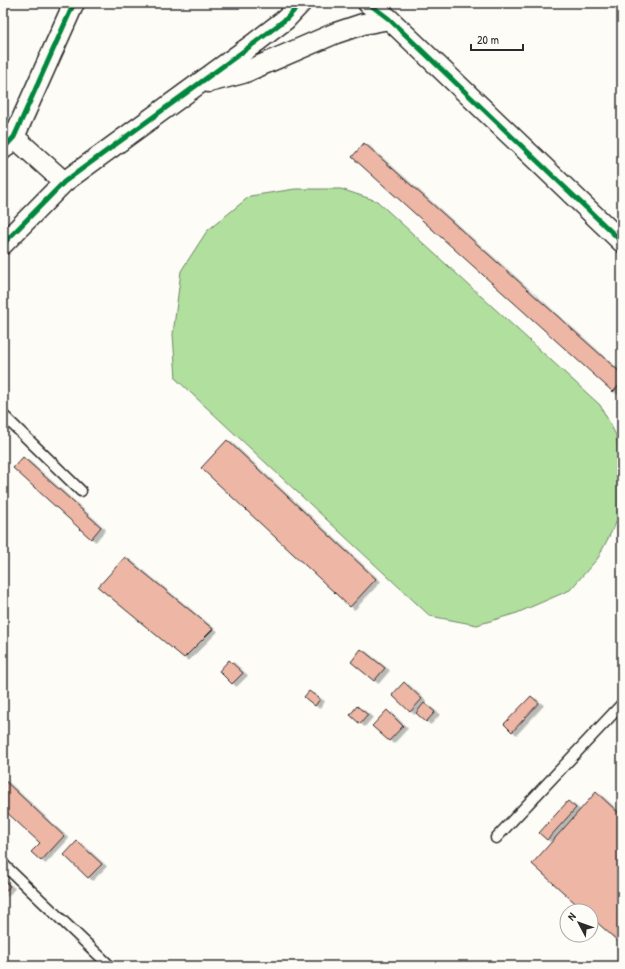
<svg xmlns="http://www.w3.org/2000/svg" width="625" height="969" viewBox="0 0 625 969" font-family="'Patrick Hand',sans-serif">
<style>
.green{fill:#b0df9e;stroke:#6e8564}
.building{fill:#eeb6a5;stroke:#2b2b2b;filter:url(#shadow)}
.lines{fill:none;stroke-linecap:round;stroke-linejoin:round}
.lane-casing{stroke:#2b2b2b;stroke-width:13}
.street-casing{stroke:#2b2b2b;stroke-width:23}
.lane{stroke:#fdfcf7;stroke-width:10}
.street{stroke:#fdfcf7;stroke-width:20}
.cycleway-casing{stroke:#fdfcf7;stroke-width:8}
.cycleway{stroke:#00873e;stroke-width:5}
</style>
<defs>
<filter id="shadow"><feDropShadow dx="4.5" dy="2.5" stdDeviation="0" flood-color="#0004"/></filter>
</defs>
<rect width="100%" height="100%" fill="#fdfcf7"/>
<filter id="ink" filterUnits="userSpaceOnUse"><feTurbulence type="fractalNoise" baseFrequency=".025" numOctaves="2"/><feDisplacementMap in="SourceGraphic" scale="8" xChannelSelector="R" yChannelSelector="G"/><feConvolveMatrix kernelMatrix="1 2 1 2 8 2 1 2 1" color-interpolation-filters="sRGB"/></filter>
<g filter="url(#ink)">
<path class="green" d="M295,189h46l36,12 223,204 16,30 5,44 -3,40 -20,39 -28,32 -53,23 -40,12 -47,-9 -254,-237 -3,-45 8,-63 26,-40 43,-35z"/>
<path class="building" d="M364,143l258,231v8l-9,10 -261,-235z
M227,440l149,139 -26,28 -149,-139z
M23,457l78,70 -10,12 -78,-71z
M125,557l88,72 -29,29 -86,-71z
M361,649l24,19 -11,13 -23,-19z
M229,660l14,13 -11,11 -13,-13z
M404,682l18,17 -12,13 -18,-17z
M309,691l11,8 -5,7 -11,-9z
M531,696l8,7 -27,29 -8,-8z
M424,703l11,9 -9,10 -10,-9z
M357,706l11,9 -8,9 -10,-9z
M387,710l16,16 -14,15 -17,-15z
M3,779l61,57 -23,25 -10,-9 9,-9 -37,-34z
M596,792l26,24v129l-31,-28v-6h-7l-52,-47z
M568,801l8,7 -29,32 -8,-7z
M77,841l25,23 -14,14 -24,-23z
M3,880l7,6 -7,8z"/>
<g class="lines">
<defs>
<path id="lane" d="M3,415l78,76
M496,838l126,-134
M3,864l107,102"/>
<path id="street" d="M368,3l21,16 233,223
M209,82l34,-9 93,-40 27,-9 26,-5
M14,137l50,45
M3,149l11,-12 60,-134
M3,244l61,-62 192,-140 30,-23 15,-16"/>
</defs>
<use href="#lane" class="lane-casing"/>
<use href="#street" class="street-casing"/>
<use href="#lane" class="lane"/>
<use href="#street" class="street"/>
<defs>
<path id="cycleway" d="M368,3l21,16 233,223
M3,149l11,-12 60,-134
M3,244l61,-62 192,-140 30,-23 15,-16"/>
</defs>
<use href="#cycleway" class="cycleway-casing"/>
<use href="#cycleway" class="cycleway"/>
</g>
</g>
<rect width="625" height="969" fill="none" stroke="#fdfcf7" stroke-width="16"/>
<rect x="8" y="8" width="609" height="953" fill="none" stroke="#2b2b2b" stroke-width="1.5" filter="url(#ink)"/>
<g transform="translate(579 923) rotate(311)"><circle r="19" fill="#fdfcf7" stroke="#a9a8a5"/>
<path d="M0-3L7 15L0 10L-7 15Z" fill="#2b2b2b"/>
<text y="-6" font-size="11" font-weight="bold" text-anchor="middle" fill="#2b2b2b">N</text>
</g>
<path d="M471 44v6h52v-6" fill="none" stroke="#2b2b2b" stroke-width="2"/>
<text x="477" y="44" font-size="12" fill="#2b2b2b" stroke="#fdfcf7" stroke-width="3" paint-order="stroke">20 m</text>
</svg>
